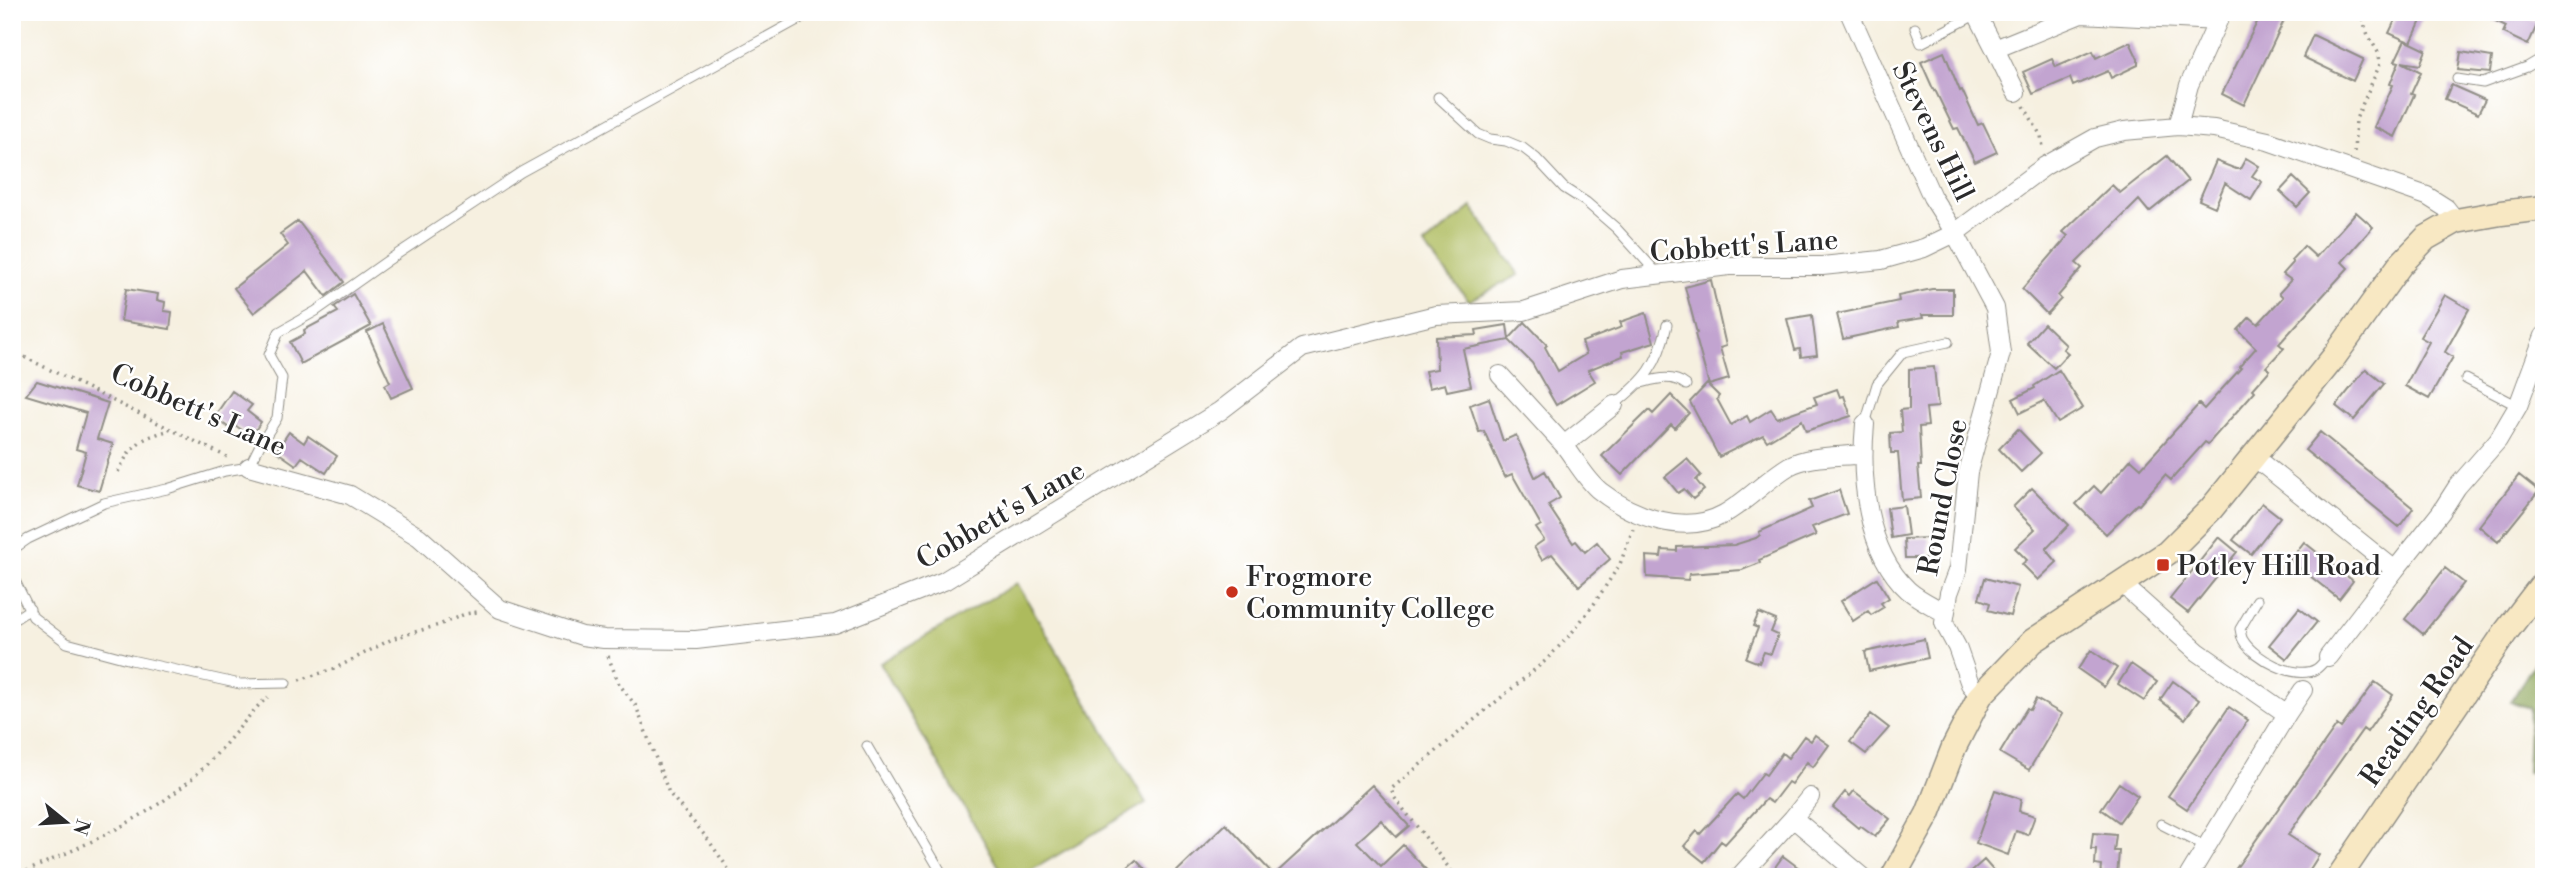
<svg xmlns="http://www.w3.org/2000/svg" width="2556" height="889" viewBox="0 0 2556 889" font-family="'Libre Bodoni',serif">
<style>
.green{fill:#adbb5d;stroke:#6c7344;stroke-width:2}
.forest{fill:#8aa354;stroke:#5a6740;stroke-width:2}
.building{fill:#c2a4d0}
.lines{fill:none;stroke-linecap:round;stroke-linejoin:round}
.lane-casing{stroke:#908e86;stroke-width:11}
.street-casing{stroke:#908e86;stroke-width:20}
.secondary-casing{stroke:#908e86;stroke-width:27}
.path{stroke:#908e86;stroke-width:3.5;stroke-dasharray:2 5;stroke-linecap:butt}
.lane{stroke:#fff;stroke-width:9}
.street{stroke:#fff;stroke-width:18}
.secondary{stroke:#f8e8c3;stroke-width:24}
.poi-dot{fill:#c8321e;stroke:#fff;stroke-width:2.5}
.labels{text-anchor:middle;stroke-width:5;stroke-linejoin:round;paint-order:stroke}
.street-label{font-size:28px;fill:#2b2b2b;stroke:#fff}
.poi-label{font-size:28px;fill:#2b2b2b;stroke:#fff;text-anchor:start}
</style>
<rect width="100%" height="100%" fill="#fff"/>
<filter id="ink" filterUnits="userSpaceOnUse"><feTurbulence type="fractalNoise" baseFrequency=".0143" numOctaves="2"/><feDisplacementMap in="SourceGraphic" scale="14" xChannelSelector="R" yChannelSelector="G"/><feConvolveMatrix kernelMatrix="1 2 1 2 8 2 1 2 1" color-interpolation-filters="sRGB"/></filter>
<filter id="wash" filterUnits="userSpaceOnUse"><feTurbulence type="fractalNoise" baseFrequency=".00686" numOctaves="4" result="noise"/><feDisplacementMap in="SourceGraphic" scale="28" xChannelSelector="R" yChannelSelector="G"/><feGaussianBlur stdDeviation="1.57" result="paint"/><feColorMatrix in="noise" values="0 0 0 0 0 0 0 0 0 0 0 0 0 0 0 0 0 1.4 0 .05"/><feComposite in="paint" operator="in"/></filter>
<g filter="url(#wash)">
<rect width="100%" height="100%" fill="#f6f0e0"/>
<path class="green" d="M1472,207l47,68 -50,26 -45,-56z
M1017,583l129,220 -126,74h-15l-125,-214z"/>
<path class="forest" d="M2544,646v129l-17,-3 3,-64 -19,-6z"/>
<g id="blocks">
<path class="building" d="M2262,12h26l-44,93 -22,-11z
M2399,12h26l-14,31 -22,-10z
M2477,12h39l22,11 -10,22 -25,-12 3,-7z
M2313,35l50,24 -10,22 -50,-24z
M2405,40l21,10 -6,15 -18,-3 19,10 -10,22 3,1 -19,42 -21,-10 19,-42 -3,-1 9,-22 -4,-1z
M2130,42l8,17v6l-27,13 -3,-7 -35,15 -3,-8 -37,16 -10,-22 29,-13 4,8 37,-16 3,7z
M1944,52l16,39 2,-1 16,35 5,-2 14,29 -22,10 -17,-34 -4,1 -19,-39 -1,1 -13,-29z
M2461,52l31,5 -2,16 -32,-3z
M2451,85l34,15 -7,14 -33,-15z
M2167,156l21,25 -39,31 -10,-12 -63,63 6,5 -24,28 3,3 -14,15 -25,-25 46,-53 -5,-4 49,-47 8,8z
M2246,158l13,8 -7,10 10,6 -11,18 -26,-17 -10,24 -16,-7 17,-39 20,8h4z
M2293,177l17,16 -13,14 -17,-16z
M2356,212l17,15 -31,35 6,6 -69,76 5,4 -18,19 4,3 -17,19 2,2 -47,53 -3,-2 -34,38 -6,-5 -26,30 -2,-1 -31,30 -30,-30 18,-18 7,7 30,-34 10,9 58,-64 5,5 37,-41 -2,-1 17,-19 -18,-18 12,-13 8,7 25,-27 -4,-4 12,-13 -8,-6 10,-11 -2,-3 13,-14 12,11z
M298,221l46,61 -18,14 -19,-25 -53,42 -20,-25 54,-43 -8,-11z
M1711,280l15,66 -6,2 9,31 -20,6 -14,-51 2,-1 -12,-46z
M126,289l32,5 -1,6 8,2 -1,9 8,1 -2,17 -49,-8z
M1932,289h21v26h-31l1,3 -25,4 1,5 -56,12 -6,-25 62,-13 -1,-5z
M353,294l18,32 -70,38 -11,-22 15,-8 -1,-4 34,-18 -4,-5z
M2445,295l24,14 -24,43 8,5 -24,42 -24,-13 24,-44 -9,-5z
M1646,313l8,29 -32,10 1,4 -35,14 7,11 -39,24 -24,-42 -23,-23 -46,9 8,37 -24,5 -2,-7 -16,4 -4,-17 12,-2 -1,-32 41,-2 -1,-5 31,-5 2,14 16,-17 22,23 -2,2 13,24 28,-17 -4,-12 40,-15 -2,-5z
M1812,315l5,40 -16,2 -1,-8 -5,1 -8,-31z
M383,324l30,64 -22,10 -6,-13 5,-3 -23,-50z
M2044,324l22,21 -3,4 5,4 -14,15 -27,-25z
M1934,367l4,40 -12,1 2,18 -9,1 2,39h-3l3,32 -19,2 -4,-47h-7l-1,-20 12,-1 -2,-22 9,-1v-40z
M2366,369l18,15 -30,36 -18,-14z
M2059,370l24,38 -25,15 -14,-22 -24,12 -7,-14 22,-11 -1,-2z
M37,381l71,22 -11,36 16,5 -14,47 -22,-6 9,-33 -10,-3 10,-36 -60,-18z
M1707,384l12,12 -2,3 14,26 16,-9 3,6 21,-13 6,9 40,-14 -3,-7 23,-8 3,8 4,-1 7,20 -45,15 -4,-11 -35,21 -4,-6 -44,22 -29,-55z
M232,391l20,14 -5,6 14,11 -10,14 -15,-10 -4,4 -18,-13z
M1671,395l18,18 -14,15 -4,-4 -49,51 -20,-19 47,-46 4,4z
M1489,398l14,43 13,-6 19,42 10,-6 15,27 -12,7 25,38 3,-2 9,11 12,-10 13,17 -31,27 -27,-32 -10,6 -8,-13 10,-7 -8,-12 5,-3 -29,-51 -7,3 -21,-46 -5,1 -9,-27z
M2018,429l23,24 -20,19 -22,-23z
M289,432l15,11 4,-7 29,20 -11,17 -24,-16 -6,8 -20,-14z
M2320,432l93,76 -14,19 -94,-77z
M1687,459l14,16 -5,5 8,10 -11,9 -9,-10 -6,4 -13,-16z
M2519,475l20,16 -41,51 -19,-16z
M2032,488l37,37 -23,24 11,13 -19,18 -16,-16 5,-4 -12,-12 20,-19 -22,-22z
M1839,490l8,24 -35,13 4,8 -57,25 1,3 -18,7 -53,4 -1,6 -41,-3 -1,-21 15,1 1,-7 15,1v-4l57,-2 22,-7 4,-3 -1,-3 53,-24 -3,-7z
M2262,503l18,14 -29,37 -18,-14z
M1904,506l4,29 -17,3 -4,-30z
M2219,537l18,15 -49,61 -18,-14z
M1929,538v20h-24l-1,-19z
M2304,542l49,39 -14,18 -49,-39z
M2445,568l19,15 -41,51 -18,-15z
M1877,578l12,20 -8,5 3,4 -13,8 -3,-4 -15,10 -12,-20z
M1985,578l33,9 -8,29 -22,-6 2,-7 -11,-4z
M2299,608l18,14 -30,37 -18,-14z
M1759,613l17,7 -5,12 7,3 -7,19 -7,-2 -5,11 -13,-5 12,-30 -5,-2z
M1924,639l4,19 -59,13 -4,-19z
M2091,650l26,18 -13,19 -26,-18z
M2131,664l26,18 -13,19 -26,-17z
M2173,681l26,19 -14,19 -25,-19z
M2375,682l18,13 -26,37 -4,-3 -75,106 31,20 -14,22h-75l107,-152 4,3z
M2036,699l26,15 -33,56 -29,-17 27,-45 3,2z
M2229,707l19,13 -61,89 -19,-13z
M1871,714l18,14 -23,26 -16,-12z
M1815,735l14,10 -16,22 -6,-5 -16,22 -3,-2 -16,21 -6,-4 -41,45 -4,-3 -17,21 -20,-16 13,-15 3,3 37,-40 6,5 20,-26 3,2 16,-22 6,5 16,-22 7,5z
M2119,783l19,13 -19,26 -18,-13z
M1372,785l37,41 -13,11 -15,-17 -24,22 24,24 22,-21 30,32h-262l55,-53 48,51z
M1995,790l26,9 -2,12 16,5 -7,19 -12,-4 -8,24 -32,-12z
M1854,791l36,28 -15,18 -15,-11 -2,2 -25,-21 12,-15 5,4z
M2093,833l23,2 -2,16h5l-2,26h-16l1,-11 -7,-1 1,-16h-5z
M1783,856l28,21h-43z
M1136,860l16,17h-35z
M1984,860l15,17h-34z"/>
</g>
</g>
<g filter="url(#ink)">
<use href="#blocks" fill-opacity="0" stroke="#908e86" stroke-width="2"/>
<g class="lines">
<defs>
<path id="lane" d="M791,12l5,9
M1915,28l6,15 56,-29
M2457,79l26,4 44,-16 17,-10
M1438,97l40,37 12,5 16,2 17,7 13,10 28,30 22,14 30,26 42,46
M2466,379l52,27
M1641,383c16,-4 31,-9 45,2
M1614,405c32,-26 44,-39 53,-80
M1865,424l12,-40 26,-32 45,-10
M12,550l16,-11 76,-36 63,-14 58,-18 24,-4 11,-22 17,-27 5,-40 -13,-23 10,-23 37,-21 71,-50 134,-89 291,-160
M12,575l21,42 34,26 64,17 109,24 46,-1
M2257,600l-17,29c1,4 1,8 3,11 10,18 53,41 73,29 4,-2 8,-8 12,-12
M12,621l18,-12
M867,746l77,131
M2161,824l45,23"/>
<path id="street" d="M1849,12l83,185 23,36 40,75 6,45 -33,119 -10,97 -9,24 -5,30 13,24 13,37 10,12
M1977,14l18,35
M2016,92l-21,-43 86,-35 137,7
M2178,126l11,-41 33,-73
M1500,375l64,70
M1614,405l-50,40c11,14 22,35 36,46 33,26 85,45 124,23 23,-13 42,-34 65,-48 20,-11 51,-9 73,-12
M1865,424c-5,54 1,127 43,166 10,9 25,16 37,23
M2254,457l141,113 46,-58 16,-25 41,-47 20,-34 26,-70
M249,467l101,28 69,42 81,72 82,27 22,3 92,1 139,-16 109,-43 276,-170 82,-63 134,-33 88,-4 98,-32 107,-13h93l59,-6 43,-12 31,-15 90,-67 50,-28 29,-7 54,-5 36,3 54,12 159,55 19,12 10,13
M2123,581l9,12 66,59 89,62
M2328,657l67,-87
M1793,818l17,-21
M1739,877l54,-59 70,59
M2188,877l99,-163 16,-24"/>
<path id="secondary" d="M1893,877l35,-63 26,-67 26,-51 53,-55 134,-88 44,-44 123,-152 66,-92 26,-27 30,-17 45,-8 43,-5
M2339,877l166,-244 39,-51"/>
</defs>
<use href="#lane" class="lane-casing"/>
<use href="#street" class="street-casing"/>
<use href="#secondary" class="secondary-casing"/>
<path class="path" d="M2024,106l17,30 2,11
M2354,152l2,-33 24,-55 -1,-10 -11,-19 -8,-23
M12,351l215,106
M118,472c15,-29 21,-33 52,-42
M608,656l11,28 17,22 33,87 38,45 27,39
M299,680l35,-11 60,-31 45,-13 26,-11 12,-2
M14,877c64,-30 136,-57 187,-107 21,-20 39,-44 58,-65l9,-8
M1456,877l-62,-80 -3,-8 154,-128 25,-26 24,-31 26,-40 13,-35"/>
<use href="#lane" class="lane"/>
<use href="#street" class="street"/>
<use href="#secondary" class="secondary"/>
</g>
</g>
<g class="poi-dot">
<rect x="2156" y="558" width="14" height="14" rx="3.5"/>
<circle cx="1232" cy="592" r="7"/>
</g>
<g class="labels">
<g class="street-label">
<text transform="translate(1934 131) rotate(64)" y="10">Stevens Hill</text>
<text transform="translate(1744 245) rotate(-4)" y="10">Cobbett's Lane</text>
<text transform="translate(199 409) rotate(24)" y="10">Cobbett's Lane</text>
<text transform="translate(1942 497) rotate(-79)" y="10">Round Close</text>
<text transform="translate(1000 514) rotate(-30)" y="10">Cobbett's Lane</text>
<text transform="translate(2416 711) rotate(-55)" y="10">Reading Road</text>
</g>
<g class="poi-label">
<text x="2177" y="575">Potley Hill Road</text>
<text x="1246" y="586">Frogmore<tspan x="1246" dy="32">Community College</tspan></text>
</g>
</g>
<rect width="2556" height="889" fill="none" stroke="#fff" stroke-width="42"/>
<g transform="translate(66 822) rotate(108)" stroke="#ffffff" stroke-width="5" paint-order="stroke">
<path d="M0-5L12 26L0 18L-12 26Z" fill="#2b2b2b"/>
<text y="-10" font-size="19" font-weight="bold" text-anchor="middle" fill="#2b2b2b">N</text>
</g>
</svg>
